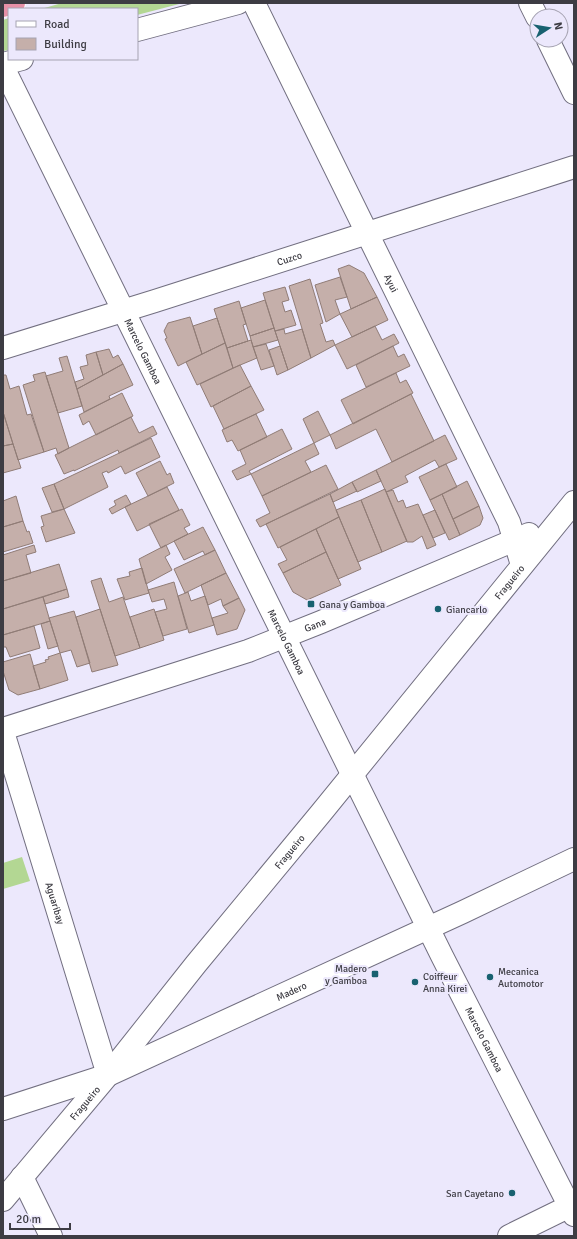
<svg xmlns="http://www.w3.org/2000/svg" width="577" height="1239" viewBox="0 0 577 1239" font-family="Signika,sans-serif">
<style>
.green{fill:#b3d793}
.building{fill:#c5afaa;stroke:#907c76}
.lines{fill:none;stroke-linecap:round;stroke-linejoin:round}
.minor-casing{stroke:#726f80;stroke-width:24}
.highway-casing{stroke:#fff;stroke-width:24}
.minor{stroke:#fff;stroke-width:22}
.highway{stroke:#e690a7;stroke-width:22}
.poi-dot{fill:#186170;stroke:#ece8fc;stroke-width:1.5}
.labels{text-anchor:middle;stroke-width:4;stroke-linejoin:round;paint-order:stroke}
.street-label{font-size:10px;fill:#3d3c43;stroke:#ece8fc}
.poi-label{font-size:10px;fill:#3d3c43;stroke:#ece8fc;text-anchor:start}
</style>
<rect width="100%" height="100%" fill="#ece8fc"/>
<path class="green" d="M62,3h121l-46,12v-6h-96z
M9,18v32l-6,1v-31z
M22,857l8,24 -27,8v-26z"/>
<path class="building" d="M349,265l15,8 13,24 -26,12 -13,-40z
M340,277l7,20 -12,3 5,14 -14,8 -11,-37z
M310,279l13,44 -3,1 6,18 7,-2 2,5 -24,13 -22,-72z
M285,287l4,13 -7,2 3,10 6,-2 5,15 -21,6 -12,-38z
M377,297l11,23 -36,17 -12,-23z
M265,300l9,28 -24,8 -9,-28z
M239,301l7,23 -3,1 5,16 -21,7 -13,-39z
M190,317l12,37 -24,12 -13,-27 2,-1 -3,-7 4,-8z
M217,318l8,25 -23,11 -9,-28z
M375,326l7,14 12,-6 5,9 -52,26 -12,-24z
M274,328l4,12 -25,7 -3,-11z
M284,329l1,5 17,-5 9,29 -23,12 -13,-39z
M251,340l6,18 -24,10 -6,-20z
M225,343l8,25 -36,17 -11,-23z
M266,344l8,22 -13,4 -8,-23z
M280,346l8,24 -11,5 -8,-25z
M393,346l5,11 6,-3 6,12 -44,21 -10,-22z
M109,349l4,9 5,-3 5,9 -20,11 -7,-23z
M96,352l7,23 -26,14 -2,-7 9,-3 -4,-12 8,-2 -2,-10z
M67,356l15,50 -24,7 -12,-37 17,-5 -4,-13z
M123,364l10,21 -24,11 1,3 -26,13 -7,-23z
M240,365l11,21 -40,21 -11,-23z
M45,372l24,76 -11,6 -2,-6 -12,4 -21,-67 12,-4 -2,-6z
M396,373l4,10 6,-3 7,13 -60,31 -12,-24z
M3,375h3l4,14 9,-3 8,29 4,-1 13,38 -26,8 -15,-48z
M251,386l13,24 -40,19 -11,-23z
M122,393l11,23 -37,19 -7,-14 -6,4 -4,-10z
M411,394l23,47 -42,21 -16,-33 -40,20 -6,-14z
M318,411l12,24 -16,8 -11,-24z
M3,412l10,32 -10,2z
M256,414l11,23 -29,14 -6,-11 -5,2 -5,-12z
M131,417l8,16 14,-7 4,8 -38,19 -1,-3 -44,21v-1l-10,4 -9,-19z
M282,429l10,20 -43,22 2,3 -14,6 -5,-9 14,-7 -6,-14z
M445,435l12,24 -18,8 -4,-7 -30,16 3,6 -22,10 -10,-22z
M151,438l9,19 -35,17 -4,-8 -13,7 -1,-2 -5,2 6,14 -44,22 -10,-25z
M314,443l5,11 -14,7 6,11 -49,24 -11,-22z
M13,444l8,24 -18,5v-27z
M160,461l7,14 3,-2 4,10 -26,13 -12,-23z
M446,464l11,23 -27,13 -11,-23z
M326,465l12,24 -78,38 -4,-7 14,-7 -8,-17z
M376,470l5,11 -24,11 -5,-10z
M467,481l12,25 -26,13 -11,-25z
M352,482l5,9 -24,11 -3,-8z
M54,484l10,25 -12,3 -10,-24z
M167,487l12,23 -42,21 -12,-24z
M385,489l22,52 -25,11 -21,-52z
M393,490l5,12 5,-2 3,8 12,-4 18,41 -9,4 -5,-13 -9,6h-6l-21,-50z
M330,494l9,23 -61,31 -12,-24z
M442,494l18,41 -11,5 -19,-40z
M126,495l5,9 -19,10 -3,-5 7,-4 -2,-4z
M16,496l7,25 -20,6v-26z
M361,500l21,52 -24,10 -22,-52z
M479,506l4,12 -3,7 -20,10 -7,-16z
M64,509l11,24 -29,9 -5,-15 3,-1 -3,-10z
M182,509l8,16 -6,3 4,6 -27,14 -12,-24z
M435,510l10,23 -12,5 -10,-23z
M339,517l22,52 -23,10 -22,-50z
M23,521l4,11 2,-1 4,12 -30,9v-25z
M203,527l12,23 -10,5 -2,-4 -19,9 -10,-19z
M316,529l10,23 -43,21 -5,-9 9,-4 -7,-13z
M34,545l2,7 -10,3 5,18 -28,8v-26z
M166,545l4,9 -5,3 7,13 -26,14 -7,-25z
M215,550l11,23 -41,20 -11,-24z
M326,552l15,33 -34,15 -14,-8 -10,-19z
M59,564l8,25 -64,20v-28z
M142,568l7,25 -24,7 -8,-21 13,-3 -1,-4z
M226,573l13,25 -16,8 -2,-7 -13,6 -7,-20z
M101,578l8,24 14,-5 17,51 -25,8 -24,-75z
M174,582l13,47 -24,7 -8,-24 12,-3 -3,-10 -12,3 -4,-12z
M67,589l2,8 -24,7 -2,-7z
M188,592l3,9 14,-5 9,29 -25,8 -11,-37z
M43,597l7,24 -47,14v-26z
M239,598l6,12 -8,19 -20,6 -5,-17 16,-5 -5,-7z
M100,609l18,56 -26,7 -16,-55z
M154,609l10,31 -24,8 -10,-31z
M74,611l16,52 -13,4 -6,-17 -11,3 -11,-35z
M50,621l8,25 -10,3 -7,-25z
M34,626l6,22 -30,9 -4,-10h-3v-12z
M60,653l8,27 -28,9 -7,-23 13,-4 -1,-2 4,-1 -1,-2z
M30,654l10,35 -22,6 -9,-5 -6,-19v-9z"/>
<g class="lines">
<defs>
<g id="minor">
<path id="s1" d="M254,3l255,519 13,43"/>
<path d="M530,3l7,14"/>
<path d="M137,30l101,-27"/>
<path d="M548,40l26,53"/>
<path d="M3,64l19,-5"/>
<path id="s2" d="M3,67l439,889 132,259"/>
<path id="s3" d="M3,348l152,-47 419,-134"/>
<path id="s4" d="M3,729l245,-78 73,-29 208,-88"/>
<path id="s5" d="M3,732l105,343"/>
<path id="s6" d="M3,1109l105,-34 355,-163 111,-53"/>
<path d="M22,1177l29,59"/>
<path id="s7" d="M3,1200l105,-125 88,-111 125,-151 253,-311"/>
<path d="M509,1236l65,-32"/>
</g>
<path id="highway" d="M3,6l11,-3"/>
</defs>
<use href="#minor" class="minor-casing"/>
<use href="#highway" class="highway-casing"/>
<use href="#minor" class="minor"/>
<use href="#highway" class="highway"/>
</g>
<g class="poi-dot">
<rect x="307" y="600" width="8" height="8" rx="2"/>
<circle cx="438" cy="609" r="4"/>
<rect x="371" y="970" width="8" height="8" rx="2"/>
<circle cx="490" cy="977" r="4"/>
<circle cx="415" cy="982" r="4"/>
<circle cx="512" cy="1193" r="4"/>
</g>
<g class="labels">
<g class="street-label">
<text dy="4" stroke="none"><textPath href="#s3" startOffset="300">Cuzco</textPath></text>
<text dy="4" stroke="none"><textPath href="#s1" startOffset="312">Ayui</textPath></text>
<text dy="4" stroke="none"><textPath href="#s2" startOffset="317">Marcelo Gamboa</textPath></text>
<text dy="4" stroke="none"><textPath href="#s7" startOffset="799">Fragueiro</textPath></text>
<text dy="4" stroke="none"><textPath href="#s4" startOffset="329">Gana</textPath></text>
<text dy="4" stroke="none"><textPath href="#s2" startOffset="641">Marcelo Gamboa</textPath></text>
<text dy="4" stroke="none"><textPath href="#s7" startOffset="451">Fragueiro</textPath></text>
<text dy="4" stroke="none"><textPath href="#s5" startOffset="179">Aguaribay</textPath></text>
<text dy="4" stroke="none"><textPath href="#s6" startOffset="312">Madero</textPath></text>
<text dy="4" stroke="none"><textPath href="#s2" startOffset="1085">Marcelo Gamboa</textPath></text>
<text dy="4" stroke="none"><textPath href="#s7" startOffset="127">Fragueiro</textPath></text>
</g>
<g class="poi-label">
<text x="319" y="608">Gana y Gamboa</text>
<text x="446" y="613">Giancarlo</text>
<text x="367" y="972" text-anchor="end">Madero<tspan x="367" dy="12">y Gamboa</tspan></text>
<text x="498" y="975">Mecanica<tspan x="498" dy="12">Automotor</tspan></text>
<text x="423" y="980">Coiffeur<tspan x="423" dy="12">Anna Kirei</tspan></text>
<text x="504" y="1197" text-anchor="end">San Cayetano</text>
</g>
</g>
<rect width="577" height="1239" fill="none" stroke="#3d3c43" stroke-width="8"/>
<rect x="8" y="8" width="130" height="52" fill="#ece8fc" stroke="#a6a3b2"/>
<rect x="16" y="21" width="20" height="6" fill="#ffffff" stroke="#a6a3b2"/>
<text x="44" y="28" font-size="12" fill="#3d3c43">Road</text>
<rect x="16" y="38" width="20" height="12" fill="#c5afaa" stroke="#a6a3b2"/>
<text x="44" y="48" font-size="12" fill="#3d3c43">Building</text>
<g transform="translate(549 28) rotate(78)"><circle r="19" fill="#ece8fc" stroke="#a6a3b2"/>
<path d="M0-3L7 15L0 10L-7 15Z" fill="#186170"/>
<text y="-6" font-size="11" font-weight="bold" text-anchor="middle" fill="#3d3c43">N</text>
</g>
<path d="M10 1223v6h60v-6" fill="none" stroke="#3d3c43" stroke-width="2"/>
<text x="16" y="1223" font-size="12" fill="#3d3c43" stroke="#ece8fc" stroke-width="3" paint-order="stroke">20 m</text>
</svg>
